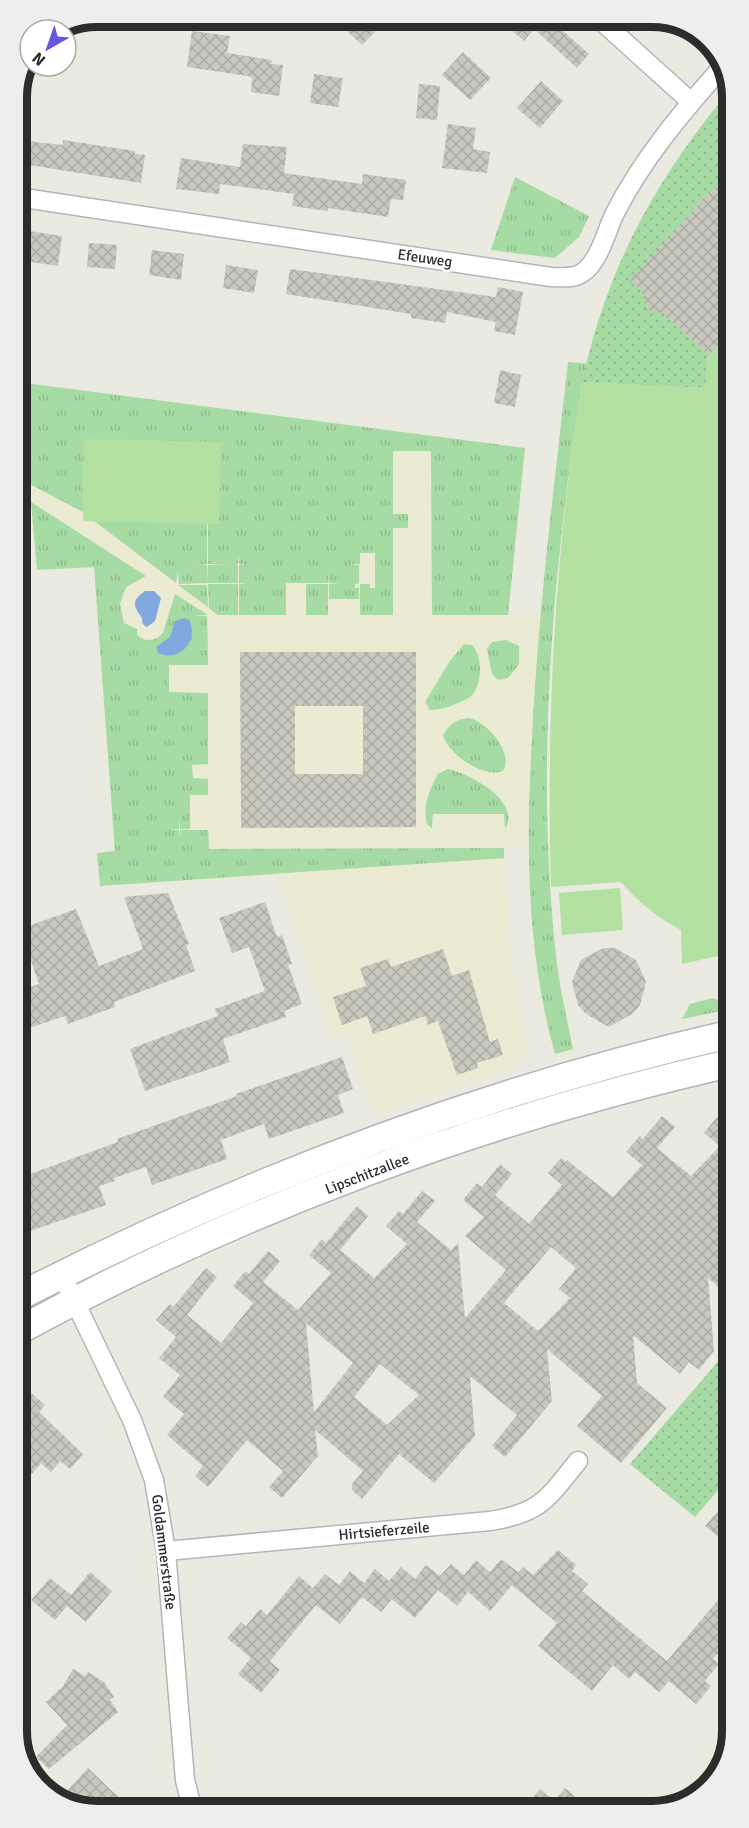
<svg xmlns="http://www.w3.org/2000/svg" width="749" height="1828" viewBox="0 0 749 1828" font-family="Signika,sans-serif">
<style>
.education{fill:#ebead2}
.grass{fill:url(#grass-tufts)}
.park{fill:url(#park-dots)}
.pitch{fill:#b2e1a1}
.water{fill:#81a9e0}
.building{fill:url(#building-cross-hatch);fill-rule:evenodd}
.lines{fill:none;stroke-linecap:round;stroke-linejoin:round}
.street-casing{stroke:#b5b3be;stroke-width:21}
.secondary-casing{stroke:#b5b3be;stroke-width:30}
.street{stroke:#fff;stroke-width:18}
.secondary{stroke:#fff;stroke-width:27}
.labels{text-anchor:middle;stroke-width:6;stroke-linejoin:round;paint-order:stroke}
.street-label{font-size:15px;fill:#2c2c2c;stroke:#fff}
.rim{fill:none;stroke:#2c2c2c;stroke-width:8}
</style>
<defs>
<pattern id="grass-tufts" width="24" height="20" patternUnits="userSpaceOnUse" patternTransform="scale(1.5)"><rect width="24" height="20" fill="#a6dba4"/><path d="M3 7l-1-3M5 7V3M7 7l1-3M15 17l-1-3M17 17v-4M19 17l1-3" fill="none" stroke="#8fbc8d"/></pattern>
<pattern id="park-dots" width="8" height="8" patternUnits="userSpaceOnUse" patternTransform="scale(1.5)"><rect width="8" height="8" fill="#a6dba4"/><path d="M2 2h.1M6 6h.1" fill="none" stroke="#8fbc8d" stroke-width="1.8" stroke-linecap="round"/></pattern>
<pattern id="building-cross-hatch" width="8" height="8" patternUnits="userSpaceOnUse" patternTransform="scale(1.5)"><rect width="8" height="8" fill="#c8c8be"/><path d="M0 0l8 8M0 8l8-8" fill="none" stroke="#acaca3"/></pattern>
</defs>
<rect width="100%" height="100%" fill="#ebeae0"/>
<path class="education" d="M17,382l508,66 -17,166 33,-1 -10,123 -3,112h-24l5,92 5,44 14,62 -9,19 -144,49 -29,-81 -11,3 -56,-161 -179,11 -3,-33 18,-2 -21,-284 -57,3 -5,-63h-14z"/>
<path class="grass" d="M728,93v28l-13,-13z
M515,177l74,39 -10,21 -24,21 -64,-8z
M568,362l117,10v15l-103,-5c-29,186 -47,385 -26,573 3,31 11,63 17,94l-18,5c-29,-103 -29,-210 -23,-316 6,-126 22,-251 36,-376z
M17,382l508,66 -17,167h-76l-1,-164h-38v63h15v14h-15v87h-33v-31h10v4h5v-35h-15v11h-11l10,1v18l-4,1v4h4v11h-30v-15l11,-1h-11l-1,-7v7h-42v32h-47v-31h9l-9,-1v-18l8,-1h-8v-12l-1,12h-3l3,1v18h-30v-18l18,-1h-18v-41l-124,-83 -1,72 -65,-34z
M31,502l115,74 -20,11 -6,17 4,19 13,6v6c8,8 19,6 26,-2l12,-39 33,21 -15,1h14l1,33 -5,1h5v15h-39v27l39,1v71l-16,1 1,13 15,1v16h-18v34h-10l-1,-14v14l-11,1h11l1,6v-6h28l1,19 295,-1v10l-404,28 -3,-33 18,-2 -21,-284 -57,3z
M94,521l113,2v41h-9l9,1 1,18 -29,1 -1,-12 -2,11z
M208,584h30v31h-20l-9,-7z
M306,584h22v31h-22z
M178,585h29l1,22z
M506,640l13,6v18l-11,14 -10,2 -6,-6 -5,-25 5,-7z
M464,644l8,1c11,11 11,41 -2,52 -9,6 -30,14 -40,13l-5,-8 25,-41z
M467,718c18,1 48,35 36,53 -18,8 -56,-17 -60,-36 6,-10 12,-15 24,-17z
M448,769c22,5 74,32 57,60l-1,-15h-71l-1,14 -4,-3c-7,-15 2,-37 10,-51z
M713,998l14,5 4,6 -49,10 8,-15z"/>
<path class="park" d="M715,108l13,13 1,213 -22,24 -1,30 -124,-6c23,-106 66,-189 133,-274z
M727,1351l5,4v119l-37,43 -65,-53z"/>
<path class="pitch" d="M729,334l2,619 -49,11 -1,-34c-24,-13 -42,-27 -60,-48l-70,5c-5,-172 4,-336 31,-505l123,6 2,-30z
M84,439l137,3 -2,82 -136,-3z
M620,888l3,42 -61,5 -3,-42z"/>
<path class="water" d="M145,591h9l7,7 -6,23 -8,6c-8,-4 -2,-6 -7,-12 -7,-10 -8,-15 5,-24z
M185,618l5,3c8,22 -11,41 -32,32l-2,-6 14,-10 5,-16z"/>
<path class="building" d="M332,17h57l-27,28z
M497,17h50l42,37 -12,14 -43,-39 -10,12z
M192,31l38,5 -3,17 45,7 -1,4 12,1 -4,31 -28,-4 1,-14 -4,-2 -61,-9z
M463,52l28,26 -21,22 -28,-25z
M314,74l29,4 -5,29 -28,-4z
M541,81l22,20 -23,27 -23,-20z
M419,84l21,2 -3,34 -21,-2z
M448,124l28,4 -3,21 17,3 -3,21 -45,-5z
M17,140l46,5v-5l72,11v3l10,1 -4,28 -124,-20z
M243,144l44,3 -3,26 78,11 1,-10 43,6 -3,20 -12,-1 -3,18 -60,-9v3l-36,-5 2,-12 -74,-10 -1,10 -43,-5 5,-31 59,9z
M714,187l15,13v133l-20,22 -48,-43 -9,1 -7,-7v-11l-15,-15z
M29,231l33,5 -4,30 -33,-5z
M89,243l28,2 -2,24 -28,-2z
M152,250l32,4 -3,26 -32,-5z
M226,265l32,5 -4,23 -31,-5z
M290,269l206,28 2,-10 25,5 -8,43 -21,-4 2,-9 -49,-10 -2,11 -34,-5v-4l-125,-20z
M500,370l21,5 -6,32 -21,-4z
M240,652h176v175l-175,1zM295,706h68v68h-68z
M168,893l21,51 -3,1 9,26 -81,31 1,5 -47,17 -3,-8 -39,13 -1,-4 -6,2v-36l20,-7 -19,-55 56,-20 23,57 44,-17 -19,-52z
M265,902l12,35 5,-2 10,29 -4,1 14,39 -18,7 2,6 -63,22 7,23 -85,29 -15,-42 88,-33 -3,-7 50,-18 -16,-44 -17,6 -13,-35z
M603,948h12l21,12 10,22 -6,23 -8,9 -23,13 -23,-13 -8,-9 -6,-23 9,-22z
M443,949l9,27 17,-6 21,72 8,-3 5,16 -26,8 1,5 -21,7 -19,-54 -10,4 -3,-9 -52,18 -6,-18 -25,9 -9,-28 33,-11 -6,-18 28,-9 3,8z
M342,1057l11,32 -15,6 6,18 -75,26 -5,-15 -43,16 6,19 -75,26 -6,-18 -32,11 1,3 -16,5 7,19 -76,26 -7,-18 -4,1v-36l99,-36 -1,-3 120,-43 -1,-2z
M731,1108v190l-23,-20 6,73 -15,19 -10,-8 -9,12 -47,-39 4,48 30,25 -46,55 -44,-37 25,-30 -55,-47 5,52 -47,56 -13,-11 25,-31 -47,-39 5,60 -41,47 -35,-29 -37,45 -10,-9v-6l11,-13 -48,-41 3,26 -36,42 -13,-11 14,-16 -36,-31 -39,47 -13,-11 8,-10 -36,-31 17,-21 -21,-17 17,-22 -21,-17 17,-21 -20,-17 14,-16 3,3 33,-39 11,9 -30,38 34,28 32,-40 -20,-17 12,-15 4,3 19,-23 12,10 -17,21 35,28 33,-37 -22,-18 13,-16 4,4 31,-37 11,10 -28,34 34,28 33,-34 -21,-18 13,-15 4,3 19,-23 13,10 -18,21 34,28 7,-7 7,75 41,-48 -41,-34 19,-19 -21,-17 14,-17 5,4 18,-23 12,10 -17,21 34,29 33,-39 -14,-12 13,-15 5,4 1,-2 46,37 29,-32 -16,-13 14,-16 3,3 19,-23 13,11 -18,21 34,28 29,-30 -16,-13 13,-16 4,3zM551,1247l25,21 -17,21 11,9 -32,33 -34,-28zM306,1323l47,40 -39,49zM380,1364l39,31 -32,30 -33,-28z
M30,1392l15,13 -6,7 44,42 -13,15 -10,-8 -9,11 -10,-9 -9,11 -12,-10v-60z
M718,1511l14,11v26l-27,-22z
M558,1550l18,15 -4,6 16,13 -6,7 85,70 65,-78v54l-19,22 6,5 -14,17 6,5 -15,18 -27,-23 -10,11 -24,-20 -6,7 -16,-14 -21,26 -54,-45 19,-23 -45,-38 -22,26 -22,-19 -11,14 -19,-16 -23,28 -23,-19 -11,13 -19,-15 -22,27 -24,-19 -46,56 10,9 -19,23 -23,-19 13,-16 -24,-20 14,-16 5,4 14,-17 7,6 32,-39 14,12 12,-14 14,11 11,-14 14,12 11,-14 14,12 12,-14 14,12 11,-14 14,11 11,-12 13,11 12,-15 14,12 11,-13 17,13 5,-5 10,8z
M90,1572l22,19 -26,31 -19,-16 -12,14 -24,-20 19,-22 21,17z
M73,1669l12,7 3,-4 16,10 10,15 -4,3 8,12 -69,57 -13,-12 31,-32 -21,-23 17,-16z
M88,1768l45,43h-42l-14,-5 -13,-12z
M565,1788l24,20h-65l16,-19 14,12z"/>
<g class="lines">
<defs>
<path id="street" d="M597,17l94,85
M17,197l534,80c10,0 23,2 31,-4 18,-12 24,-42 33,-60 28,-55 68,-102 109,-148
M62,1275l70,145 22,60 12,71 19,229 8,31
M166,1551l324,-30c51,-8 57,-22 88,-60"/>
<path id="secondary" d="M20,1296c224,-115 465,-206 711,-262
M20,1330c221,-121 465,-211 711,-267"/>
</defs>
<use href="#street" class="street-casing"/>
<use href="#secondary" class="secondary-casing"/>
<use href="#street" class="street"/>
<use href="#secondary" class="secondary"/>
</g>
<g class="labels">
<g class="street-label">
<text transform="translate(425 258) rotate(8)" y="5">Efeuweg</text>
<text transform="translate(367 1174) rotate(-21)" y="5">Lipschitzallee</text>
<text transform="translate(384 1531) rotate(-5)" y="5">Hirtsieferzeile</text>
<text transform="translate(164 1552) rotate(83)" y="5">Goldammerstraße</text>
</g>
</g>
<path d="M0 0H749V1828H0ZM97 27H652A70 70 0 0 1 722 97V1731A70 70 0 0 1 652 1801H97A70 70 0 0 1 27 1731V97A70 70 0 0 1 97 27Z" fill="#eee" fill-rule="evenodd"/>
<path class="rim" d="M97 27H652A70 70 0 0 1 722 97V1731A70 70 0 0 1 652 1801H97A70 70 0 0 1 27 1731V97A70 70 0 0 1 97 27Z"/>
<g transform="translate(48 48) rotate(220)"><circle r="28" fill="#ffffff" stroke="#ababab" stroke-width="1.5"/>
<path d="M0-4.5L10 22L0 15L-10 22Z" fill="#6655e3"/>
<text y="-9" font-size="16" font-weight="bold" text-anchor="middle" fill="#2c2c2c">N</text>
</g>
</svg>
